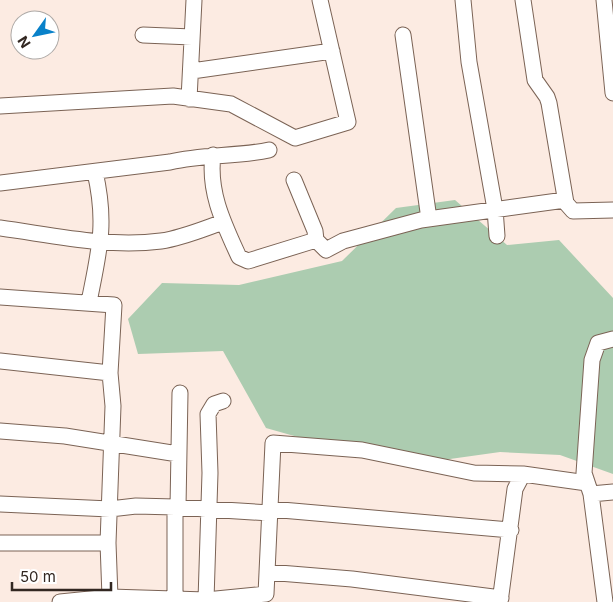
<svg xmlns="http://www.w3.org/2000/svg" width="613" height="602" viewBox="0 0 613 602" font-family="Inter,sans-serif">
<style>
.green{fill:#acccb0}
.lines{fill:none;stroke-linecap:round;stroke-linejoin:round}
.street-casing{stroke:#7b6355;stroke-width:17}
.street{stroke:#fff;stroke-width:15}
</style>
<rect width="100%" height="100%" fill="#fcebe2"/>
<path class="green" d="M455,200l52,45 52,-5 54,58v176l-53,-19 -60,-3 -100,14 -134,-38 -43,-77 -85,3 -10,-35 34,-36 77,2 103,-24 54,-53z"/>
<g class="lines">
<defs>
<path id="street" d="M463,0l6,62 26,147 2,27
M523,0l12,80 12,17 2,6 17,100 7,8 40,-1
M604,0l9,93
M143,35l49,2
M403,35l26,184
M192,71l140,-20
M189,99l5,-99
M0,106l173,-10 58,8 64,34 53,-16 -28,-122
M213,155c-5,37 11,69 26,102l9,4 68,-21 -1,-9 -21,-51
M0,183l170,-21c33,-8 66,-5 99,-12
M0,228c52,7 108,20 161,13 21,-3 42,-12 62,-19
M316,240l10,10 17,-9 78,-21 144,-20
M0,297l114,8 -4,68 3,33 -5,137 2,54
M89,302c10,-51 18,-78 6,-130
M0,361l110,12
M0,431l65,5 113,18
M591,494l22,-2
M0,504l110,5 26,-3 39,1 95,6
M175,507v93
M178,507l2,-114
M270,509l241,21
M0,543h108
M267,572l85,7 149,19
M206,600l4,-127 -2,-59 6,-10 9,-3
M60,602l50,-5 96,3 60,-6 7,-151 89,7 112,23 49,1
M500,602l15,-113 8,-15 64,9
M605,602l-14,-108 -7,-21 8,-113 6,-17 15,-4"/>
</defs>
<use href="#street" class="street-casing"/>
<use href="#street" class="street"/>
</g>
<g transform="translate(35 35) rotate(237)"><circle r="24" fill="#ffffff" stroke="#ada9a6"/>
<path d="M0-4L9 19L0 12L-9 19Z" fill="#0981c9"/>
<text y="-8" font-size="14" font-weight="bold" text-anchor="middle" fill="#322721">N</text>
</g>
<path d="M12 582v8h99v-8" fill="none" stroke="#322721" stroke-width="2.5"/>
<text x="20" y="582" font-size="15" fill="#322721" stroke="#ffffff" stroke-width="4" paint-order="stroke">50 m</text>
</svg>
